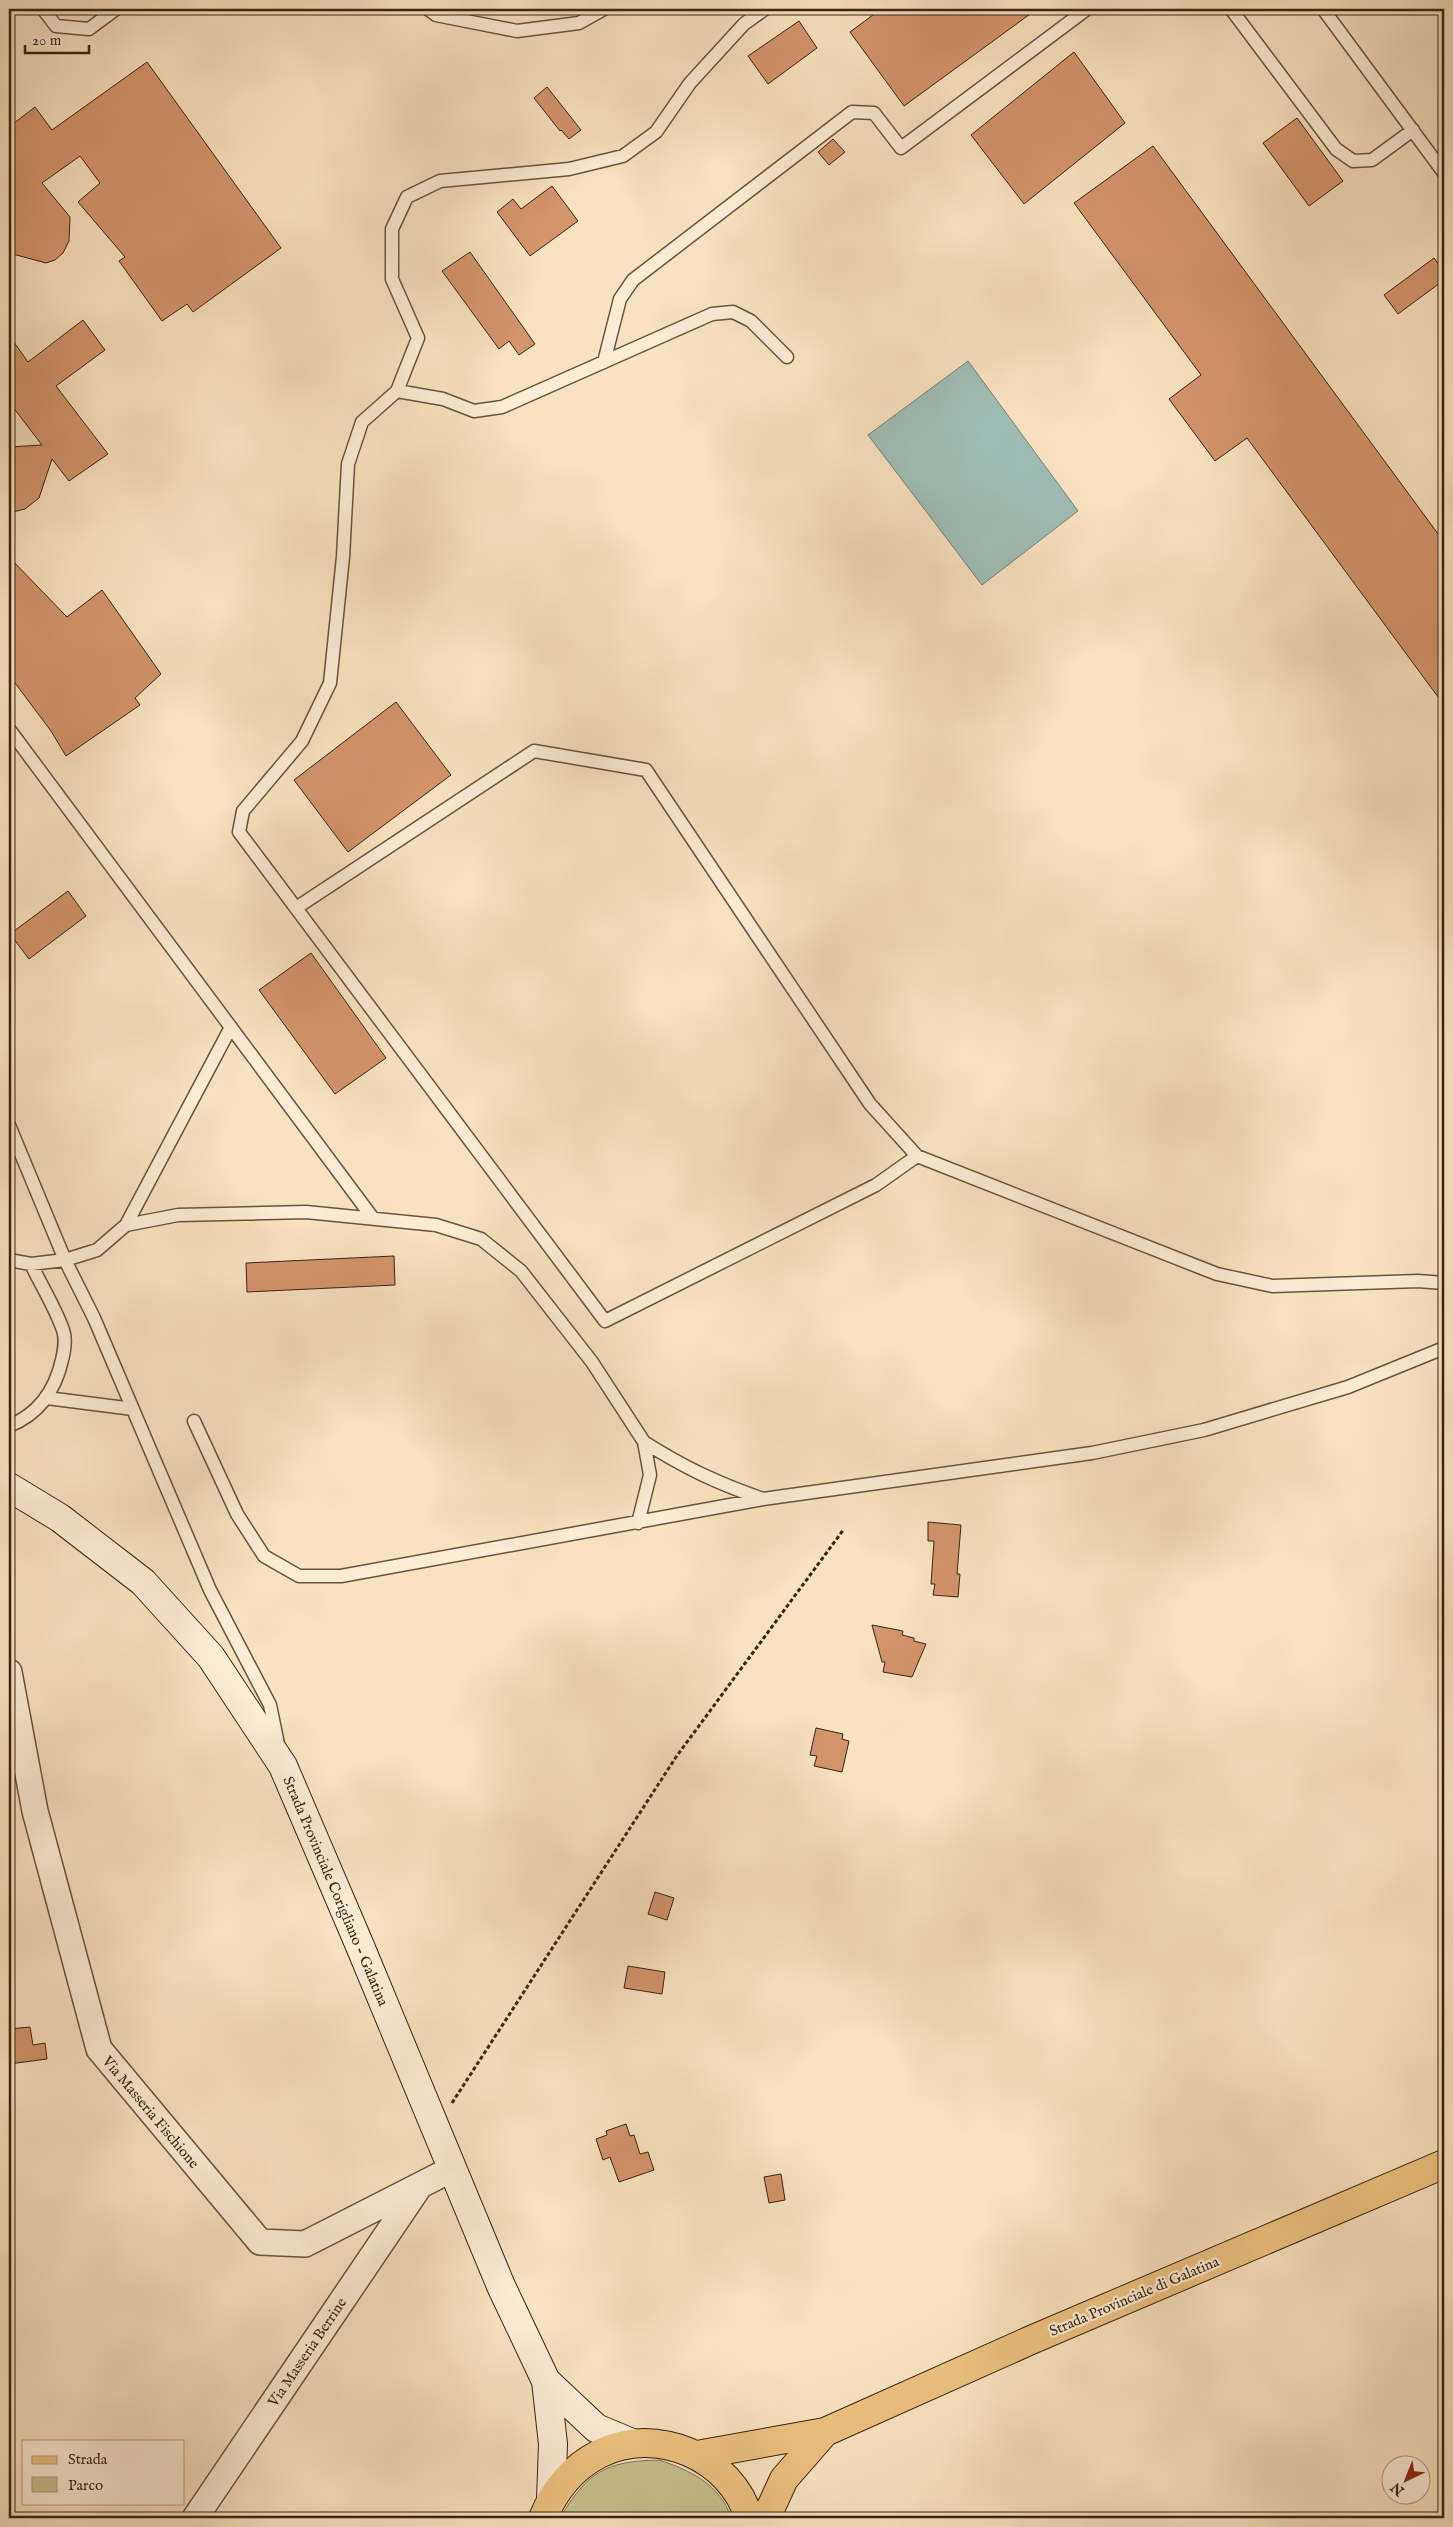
<svg xmlns="http://www.w3.org/2000/svg" width="1453" height="2527" viewBox="0 0 1453 2527" font-family="'IM FELL English',serif">
<style>
.green{fill:#c6c08d;stroke:#7e724f}
.water{fill:#9ebdb6;stroke:#758074}
.building{fill:#d4946c;stroke:#372511}
.lines{fill:none;stroke-linecap:round;stroke-linejoin:round}
.lane-casing{stroke:#68543d;stroke-width:15}
.street-casing{stroke:#68543d;stroke-width:28}
.secondary-casing{stroke:#372511;stroke-width:30}
.primary-casing{stroke:#372511;stroke-width:30}
.path{stroke:#372511;stroke-width:3;stroke-dasharray:4 2.5;stroke-linecap:butt}
.lane{stroke:#fbecd6;stroke-width:12}
.street{stroke:#fbecd6;stroke-width:25}
.secondary{stroke:#fbecd6;stroke-width:28}
.primary{stroke:#ecc180;stroke-width:28}
.labels{text-anchor:middle;stroke-width:4.5;stroke-linejoin:round;paint-order:stroke}
.street-label{font-size:15px;fill:#372511;stroke:#fbecd6}
</style>
<rect width="100%" height="100%" fill="#f9e2c0"/>
<filter id="stains"><feTurbulence type="fractalNoise" baseFrequency=".004" numOctaves="4"/><feColorMatrix values="0 0 0 0 .2 0 0 0 0 .09 0 0 0 0 .02 0 0 0 .5 -.17"/></filter>
<radialGradient id="worn" r=".72"><stop offset=".6" stop-color="#630" stop-opacity="0"/><stop offset="1" stop-color="#630" stop-opacity=".3"/></radialGradient>
<path class="green" d="M659,2460c31,10 62,25 72,58h-171c27,-46 46,-57 99,-58z"/>
<path class="water" d="M968,361l110,150 -96,74 -114,-150z"/>
<path class="building" d="M881,9h156l-133,97 -54,-74z
M799,21l18,27 -49,36 -20,-28z
M1074,52l51,71 -101,81 -53,-69z
M147,62l134,186 -88,64 -6,-8 -25,17 -43,-60 6,-4 -47,-55 22,-19 -20,-27 -38,27 28,34 -1,24 -6,12 -8,7 -9,3 -37,-10v-126l26,-20 17,23z
M547,87l34,43 -12,9 -8,-9 -1,1 -26,-33z
M1297,118l46,63 -34,25 -46,-63z
M833,139l12,13 -16,13 -11,-13z
M1153,146l291,396v163l-197,-267 -32,23 -46,-62 32,-24 -127,-172z
M552,186l26,35 -48,35 -33,-44 16,-13 8,10z
M470,252l65,92 -16,11 -10,-14 -10,8 -57,-78z
M1434,258l10,14v8l-46,34 -14,-19z
M83,320l22,30 -49,36 52,68 -39,27 -17,-22 -13,39 -14,11 -16,4v-66l33,-2 -33,-43v-67l19,27z
M9,557l58,60 35,-27 59,84 -26,24 5,7 -74,51 -15,-25 -42,-56z
M396,702l55,73 -103,77 -54,-72z
M68,891l18,25 -57,43 -19,-25z
M311,953l75,105 -51,36 -76,-104z
M394,1256l1,29 -148,7 -1,-29z
M928,1522l33,3 -4,49h3l-2,23 -25,-2 2,-11h-4l3,-43h-6z
M872,1625l31,6 -1,4 12,3v3l12,3 -14,33 -29,-5 2,-10h-3z
M816,1728l27,6 -1,5 7,2 -7,31 -28,-6 3,-10 -7,-1z
M655,1892l19,6 -7,22 -19,-6z
M628,1966l37,6 -3,22 -38,-6z
M30,2027l3,18 12,-2 2,16 -38,5v-35z
M626,2124l4,12 4,-1 6,19 8,-2 6,18 -35,12 -9,-25 -7,3 -7,-21 11,-4 -1,-4z
M781,2174l4,26 -16,3 -5,-26z"/>
<g class="lines">
<defs>
<path id="lane" d="M43,9l13,17 33,3 27,-20
M428,9l8,6 81,16 62,-8 25,-14
M765,9l-21,15 -54,59 -34,49 -33,24 -54,13 -129,12 -33,16 -15,32v50l26,59 -21,53 -35,31 -14,42 -5,93 -13,126 -28,58 -59,70 -4,21 366,489 271,-136 41,-29
M1231,9l105,140 17,12 19,-1 41,-30
M1323,9l121,164
M604,362l16,-63 13,-19 219,-168 22,1 27,35 186,-139
M397,391l46,8 31,12 28,-4 210,-93 21,-2 18,9 36,36
M9,729l363,488
M296,908l238,-157 112,19 224,334 47,52 300,118 55,12 146,-5 26,2
M9,1125l56,135 29,58 116,272 60,115 8,39
M126,1225l105,-198
M9,1260l22,4 34,-4 32,-10 29,-25 52,-10 128,-3 130,13 45,14 40,32 71,91 52,80 6,33 -12,48
M47,1398l86,11
M194,1421l43,93 27,42 35,20h42l422,-77 329,-46 112,-23 144,-43 96,-39
M9,1426c30,-12 46,-35 53,-66 2,-8 4,-22 1,-30 -8,-23 -22,-45 -32,-66
M644,1442c41,26 73,41 119,57"/>
<path id="street" d="M9,1672l26,139 64,238 161,193 45,2 147,-75
M195,2518l224,-331"/>
<path id="secondary" d="M9,1487l51,31 83,64 68,75 72,109 77,180 141,340 45,95 7,63 -2,55
M546,2381l50,47 36,15"/>
<path id="primary" d="M697,2455l128,-23 206,-92 413,-176
M543,2518c11,-27 29,-50 56,-64 57,-30 133,4 150,64
M766,2518l18,-39 41,-47"/>
</defs>
<use href="#lane" class="lane-casing"/>
<use href="#street" class="street-casing"/>
<use href="#secondary" class="secondary-casing"/>
<use href="#primary" class="primary-casing"/>
<path class="path" d="M452,2103l224,-346 168,-228"/>
<use href="#lane" class="lane"/>
<use href="#street" class="street"/>
<use href="#secondary" class="secondary"/>
<use href="#primary" class="primary"/>
</g>
<g class="labels">
<g class="street-label">
<text transform="translate(336 1891) rotate(67)" y="5">Strada Provinciale Corigliano - Galatina</text>
<text transform="translate(151 2112) rotate(50)" y="5">Via Masseria Fischione</text>
<text transform="translate(1134 2296) rotate(-23)" y="5">Strada Provinciale di Galatina</text>
<text transform="translate(307 2352) rotate(-56)" y="5">Via Masseria Berrine</text>
</g>
</g>
<rect width="1453" height="2527" fill="none" stroke="#f9e2c0" stroke-width="30"/>
<rect x="10" y="10" width="1433" height="2507" fill="none" stroke="#372511" stroke-width="2.5"/>
<rect x="15" y="15" width="1423" height="2497" fill="none" stroke="#372511"/>
<rect x="22" y="2440" width="162" height="65" fill="#fbecd6" stroke="#ad9c87"/>
<rect x="32" y="2456" width="25" height="8" fill="#ecc180" stroke="#ad9c87"/>
<text x="68" y="2464" font-size="15" fill="#372511">Strada</text>
<rect x="32" y="2477" width="25" height="15" fill="#c6c08d" stroke="#ad9c87"/>
<text x="68" y="2490" font-size="15" fill="#372511">Parco</text>
<g transform="translate(1406 2480) rotate(223)"><circle r="24" fill="#fbecd6" stroke="#ad9c87"/>
<path d="M0-4L9 19L0 12L-9 19Z" fill="#8f2418"/>
<text y="-8" font-size="14" font-weight="bold" text-anchor="middle" fill="#372511">N</text>
</g>
<path d="M25 45v8h64v-8" fill="none" stroke="#372511" stroke-width="2.5"/>
<text x="32" y="45" font-size="15" fill="#372511" stroke="#fbecd6" stroke-width="4" paint-order="stroke">20 m</text>
<rect width="100%" height="100%" filter="url(#stains)"/>
<rect width="100%" height="100%" fill="url(#worn)"/>
</svg>
